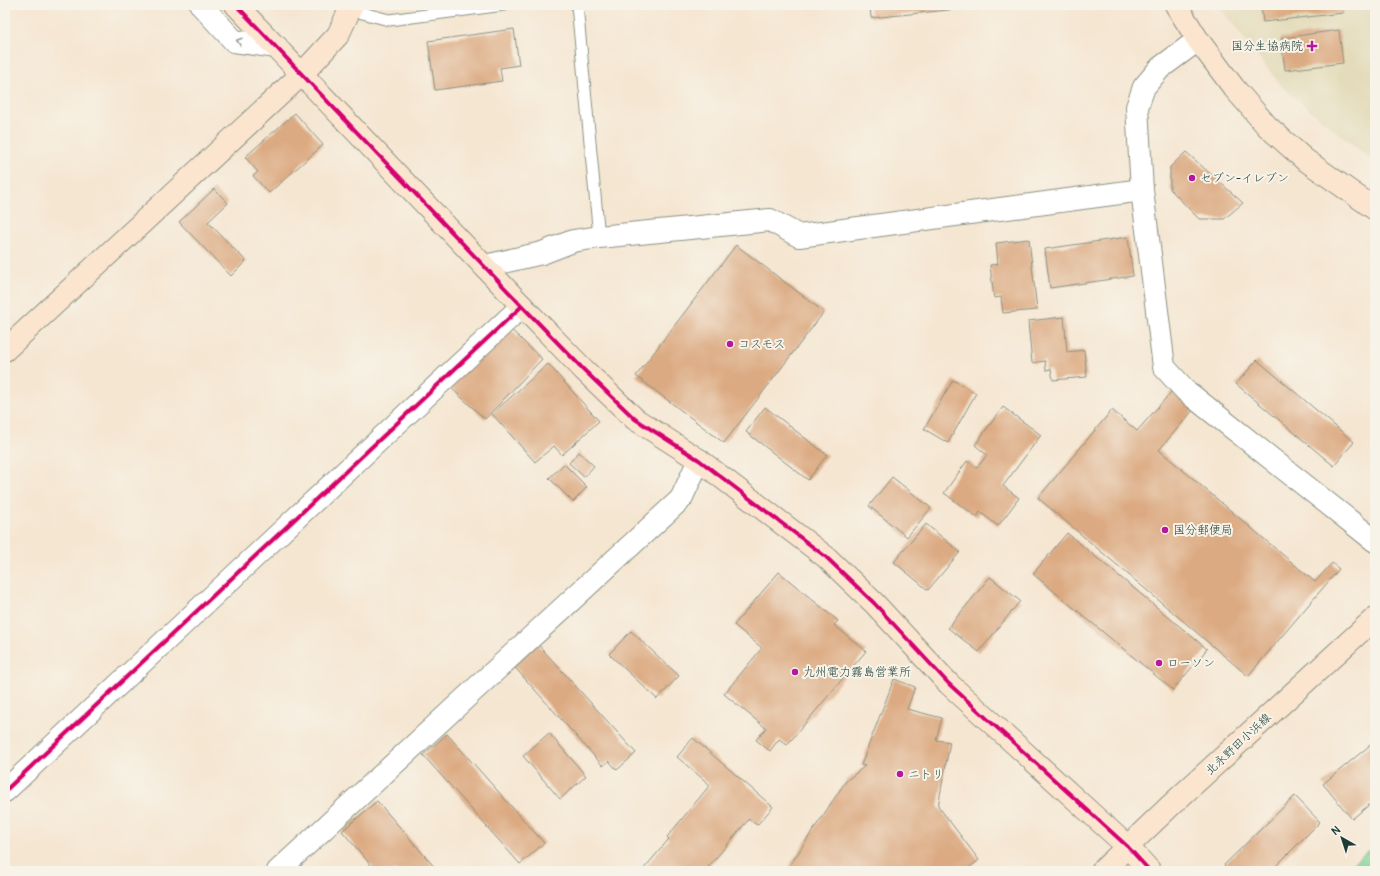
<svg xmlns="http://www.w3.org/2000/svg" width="1380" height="876" viewBox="0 0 1380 876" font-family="Pangolin,'Klee One',sans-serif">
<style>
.built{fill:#e3dbba}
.green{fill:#83d79a;stroke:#518a67}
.building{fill:#dcaa82}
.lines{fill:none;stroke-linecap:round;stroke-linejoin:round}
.lane-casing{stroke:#8a9283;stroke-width:13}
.street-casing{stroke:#8a9283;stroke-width:24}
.secondary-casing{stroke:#8a9283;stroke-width:24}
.lane{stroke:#fff;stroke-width:11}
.street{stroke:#fff;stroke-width:22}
.secondary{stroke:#fce5cf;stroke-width:22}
.cycleway-casing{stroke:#f7f3e8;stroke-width:6}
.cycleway{stroke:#d6006c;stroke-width:4}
.oneway{stroke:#8f9e9a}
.poi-dot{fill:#b5179e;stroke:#f7f3e8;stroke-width:1.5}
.labels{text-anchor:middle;stroke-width:4;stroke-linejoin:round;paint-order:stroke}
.poi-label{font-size:12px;fill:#1f3d34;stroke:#f7f3e8;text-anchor:start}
.street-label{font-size:12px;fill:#1f3d34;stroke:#f7f3e8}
</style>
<rect width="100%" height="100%" fill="#f7f3e8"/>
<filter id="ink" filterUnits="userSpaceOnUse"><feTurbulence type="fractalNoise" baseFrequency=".025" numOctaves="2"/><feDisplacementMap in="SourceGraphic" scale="8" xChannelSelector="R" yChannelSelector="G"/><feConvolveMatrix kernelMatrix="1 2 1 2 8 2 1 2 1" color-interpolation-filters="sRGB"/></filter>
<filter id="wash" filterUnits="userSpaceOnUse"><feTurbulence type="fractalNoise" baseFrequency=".012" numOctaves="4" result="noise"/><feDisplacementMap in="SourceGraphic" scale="16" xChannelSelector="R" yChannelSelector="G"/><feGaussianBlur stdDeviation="0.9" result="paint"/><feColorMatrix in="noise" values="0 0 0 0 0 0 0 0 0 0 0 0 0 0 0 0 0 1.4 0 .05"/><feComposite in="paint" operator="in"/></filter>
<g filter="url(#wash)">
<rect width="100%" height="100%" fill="#f5e6d2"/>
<path class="built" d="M1218,5h157v158l-93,-76z"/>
<path class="green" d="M1375,845v26h-31z"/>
<g id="blocks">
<path class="building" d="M870,5h117v1l-116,12z
M1261,5h81l1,8 -80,9z
M514,29l5,36 -19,3 2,13 -67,9 -7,-49z
M1339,30l4,33 -58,7 -4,-32z
M295,113l28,32 -54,48 -16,-17 5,-4 -13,-15z
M1186,152l57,51 -19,16h-25l-29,-30v-22z
M214,189l14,14 -20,19 38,39 -15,15 -52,-54z
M1128,237l5,39 -83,12 -5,-39z
M1029,239l8,71 -34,3 -2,-16 -7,1 -4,-33 8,-1 -2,-21z
M736,245l88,67 -100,131 -88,-67z
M1064,317l3,35 17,-2 3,27 -34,3 -2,-11 -5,1 -1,-9 -13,2 -4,-42z
M506,325l36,34 -57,60 -36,-33z
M1257,360l97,82 -20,24 -98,-82z
M548,364l51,57 -37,34 -8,-9 -19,16 -43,-48z
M953,380l23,13 -28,50 -24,-14z
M1172,391l22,18 -35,41 156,132 17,-19 7,6 -91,107 -210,-178 74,-88 25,21z
M765,407l62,48 -19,25 -62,-48z
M1003,407l38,28 -38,51 16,12 -21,28 -18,-14 -3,5 -33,-24 23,-32 10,7 10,-13 -12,-10z
M579,452l15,14 -10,11 -15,-14z
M564,464l23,23 -14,15 -24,-24z
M892,477l39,31 -24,29 -38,-31z
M926,524l34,28 -32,38 -34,-28z
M1067,533l140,116 -34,41 -140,-116z
M779,572l59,49 -4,4 32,26 -79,94 -8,-6 -9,12 -14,-11 10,-12 -42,-34 38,-46 -28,-23z
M990,577l30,24 -41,51 -31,-24z
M631,631l48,45 -22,23 -48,-45z
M534,640l102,113 -19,17 -8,-9 -6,5 -93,-104z
M894,679l21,8 -8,22 35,9 -6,22 14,2 -12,64 41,54 -14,11h-179l60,-90 19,-15 -4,-1z
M549,733l37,43 -26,23 -37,-43z
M447,734l97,109 -24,21 -97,-109z
M693,738l80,69 -16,18 -8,-6 -44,52h-63l27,-32 -2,-2 43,-52 -33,-28z
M1375,741v59l-23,19 -29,-35z
M1295,796l25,26 -49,49h-41l-6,-6z
M377,801l61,70h-62l-34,-40z"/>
</g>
</g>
<g filter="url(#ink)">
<use href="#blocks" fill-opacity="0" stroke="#8a9283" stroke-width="1"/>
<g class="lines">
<defs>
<path id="lane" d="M577,5l22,232
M351,10l38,10 115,-15"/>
<path id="street" d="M201,5l33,36 43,6
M1198,40l-38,28 -16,19 -7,20 5,83 22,177 22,24 189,150
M485,266l57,-13 31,-12 26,-4 171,-17 29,16 343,-46
M5,791l517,-485
M278,871l403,-372 18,-39"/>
<path id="secondary" d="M236,5l286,301 62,64 51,49 64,41 127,97 48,46 75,81 179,163 22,24
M1176,5l22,35 36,48 33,38 37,33 71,50
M5,350l297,-276 36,-39 14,-30
M1102,871l68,-65 205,-188"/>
</defs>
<use href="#lane" class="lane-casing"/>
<use href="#street" class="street-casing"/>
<use href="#secondary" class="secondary-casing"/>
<use href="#lane" class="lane"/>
<use href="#street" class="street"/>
<use href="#secondary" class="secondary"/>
<defs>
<path id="cycleway" d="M236,5l286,301 62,64 51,49 64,41 127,97 48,46 75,81 179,163 22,24
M5,791l517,-485"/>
</defs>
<use href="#cycleway" class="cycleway-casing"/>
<use href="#cycleway" class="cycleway"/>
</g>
<defs><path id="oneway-chevron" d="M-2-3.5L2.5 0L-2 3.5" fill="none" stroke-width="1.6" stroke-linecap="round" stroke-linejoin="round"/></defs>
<use class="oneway" href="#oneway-chevron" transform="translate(239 41) rotate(-164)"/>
</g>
<g class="poi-dot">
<path d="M1310 40h4v4h4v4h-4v4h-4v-4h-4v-4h4z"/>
<circle cx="1192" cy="178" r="4"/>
<circle cx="730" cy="344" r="4"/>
<circle cx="1165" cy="530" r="4"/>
<circle cx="1159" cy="663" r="4"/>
<circle cx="795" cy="672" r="4"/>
<circle cx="900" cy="774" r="4"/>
</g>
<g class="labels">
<g class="poi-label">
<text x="1303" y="50" text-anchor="end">国分生協病院</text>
<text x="1200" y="182">セブン-イレブン</text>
<text x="738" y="348">コスモス</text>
<text x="1173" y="534">国分郵便局</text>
<text x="1167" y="667">ローソン</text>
<text x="803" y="676">九州電力霧島営業所</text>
<text x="908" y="778">ニトリ</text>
</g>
<g class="street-label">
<text transform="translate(1238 744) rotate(-43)" y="4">北永野田小浜線</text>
</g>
</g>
<rect width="1380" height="876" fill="none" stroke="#f7f3e8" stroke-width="20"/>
<g transform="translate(1342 838) rotate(321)" stroke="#f7f3e8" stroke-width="3" paint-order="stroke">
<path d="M0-3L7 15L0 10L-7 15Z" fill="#1f3d34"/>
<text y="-6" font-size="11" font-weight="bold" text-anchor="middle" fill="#1f3d34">N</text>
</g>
</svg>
